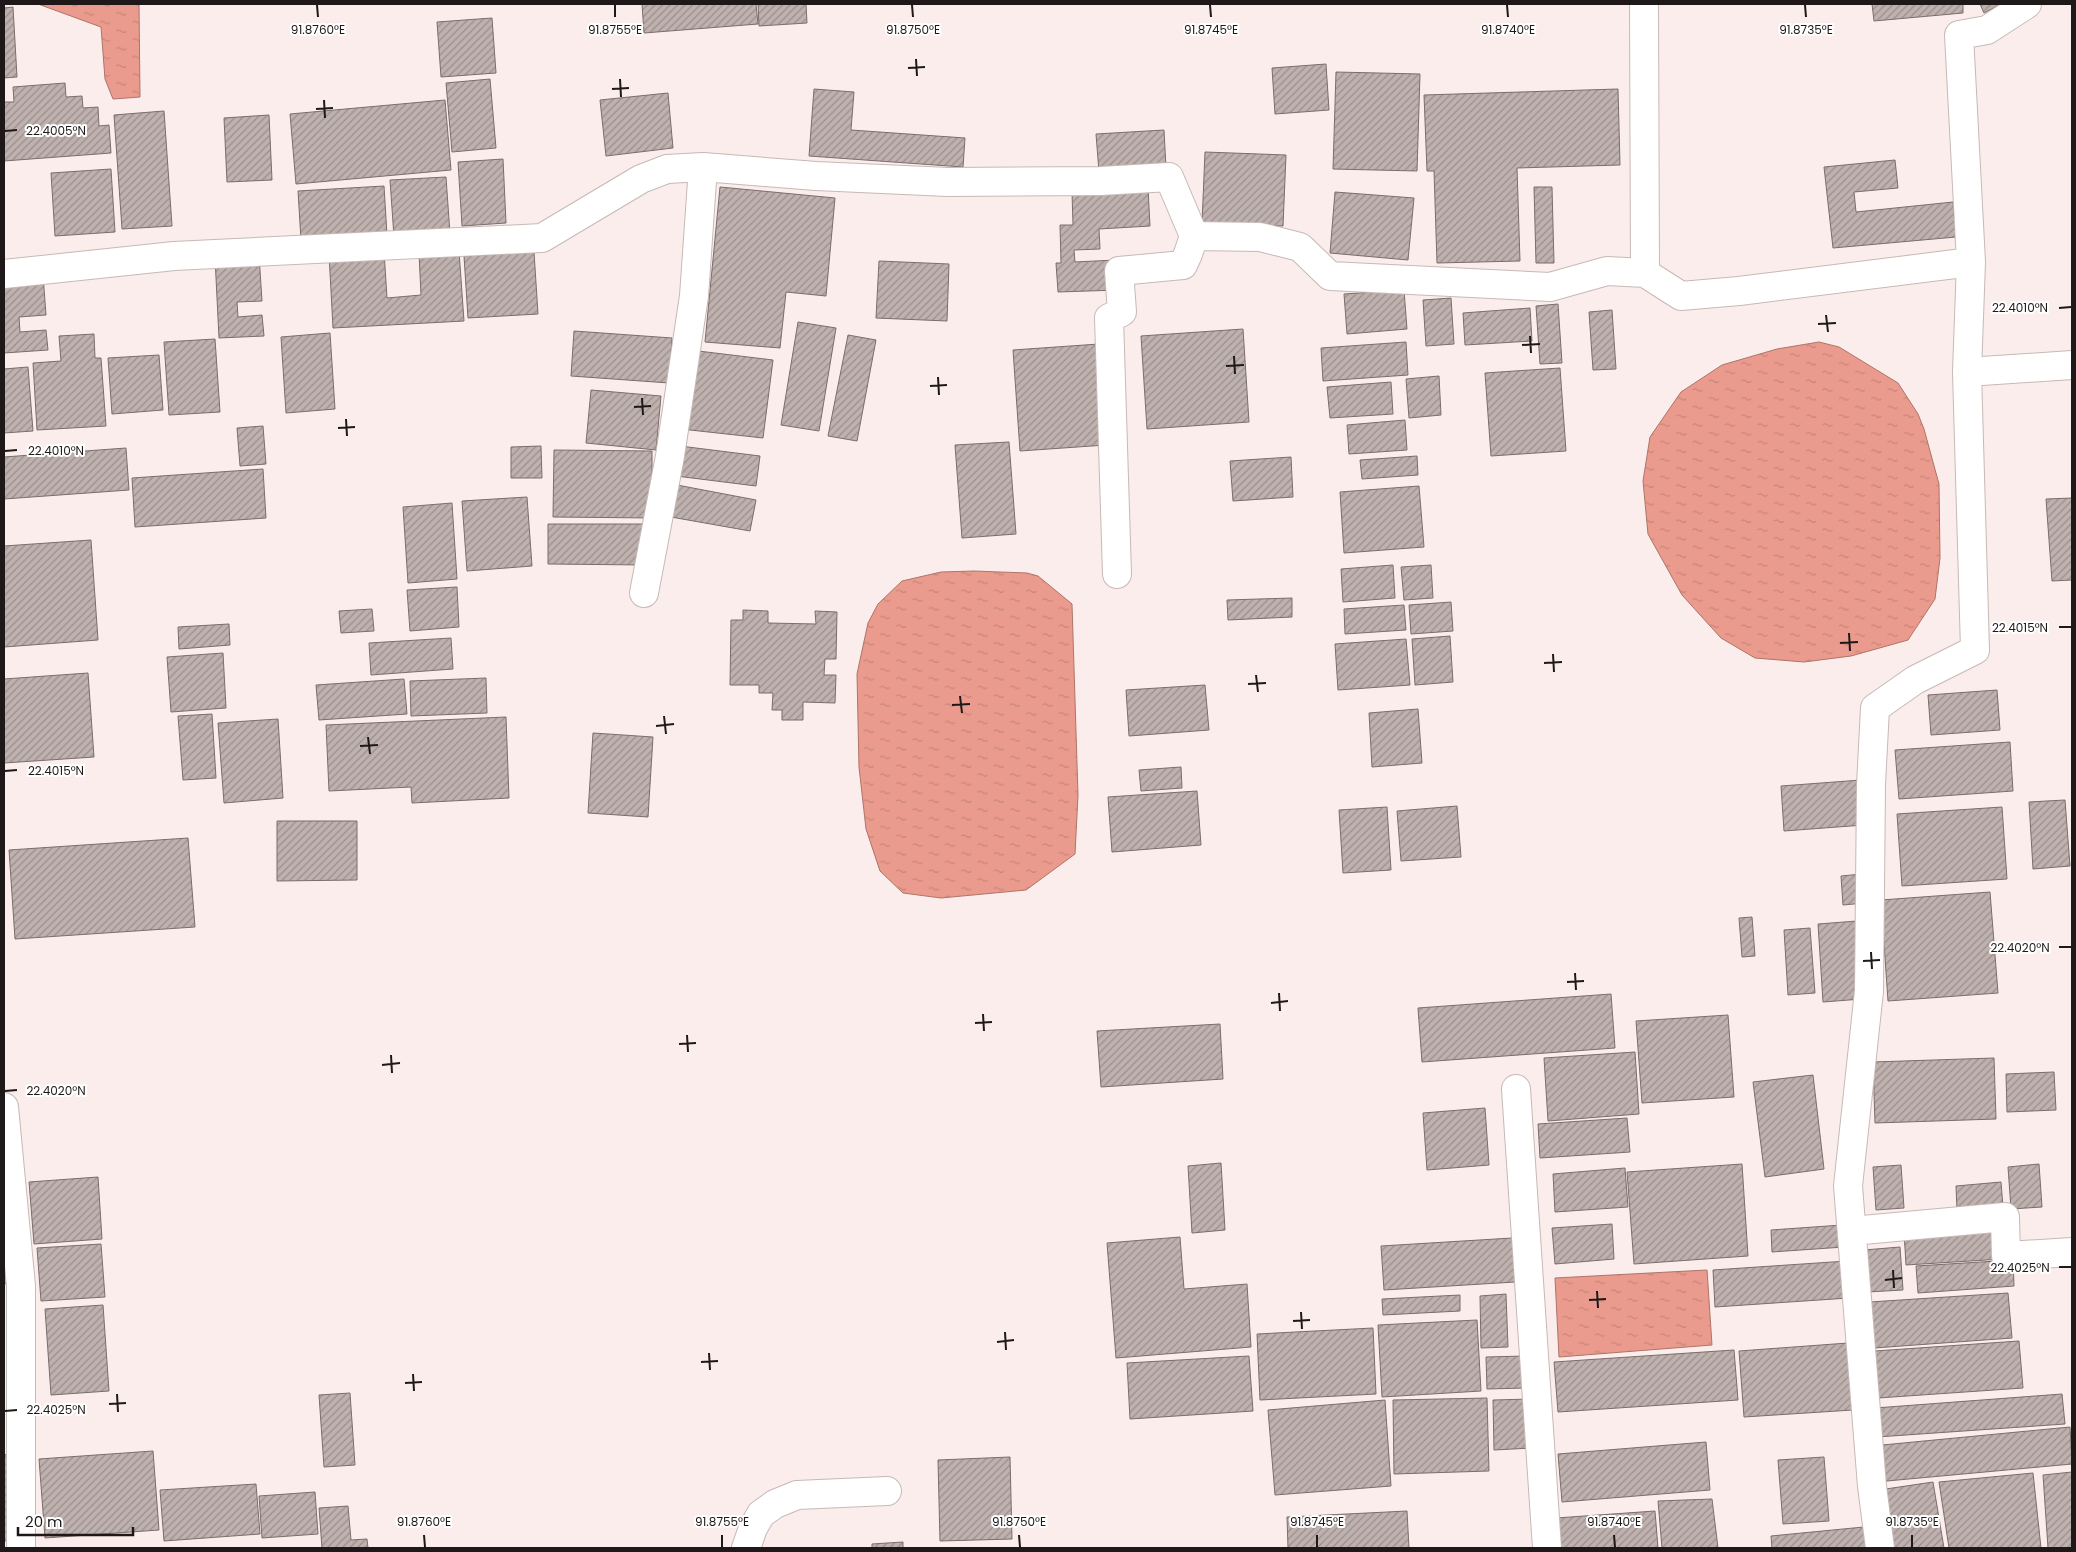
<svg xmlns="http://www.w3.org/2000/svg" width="2076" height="1552" viewBox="0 0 2076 1552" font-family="Poppins,sans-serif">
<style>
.water{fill:url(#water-ripples);stroke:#ad746a}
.building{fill:url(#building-hatch);stroke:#7a6d6b}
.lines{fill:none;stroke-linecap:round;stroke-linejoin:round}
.minor-casing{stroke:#c6b9b6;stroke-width:30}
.minor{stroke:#fff;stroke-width:28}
.ticks{fill:none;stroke:#1e1918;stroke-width:2}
.ticks-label{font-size:12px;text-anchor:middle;fill:#1e1918;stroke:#fff;stroke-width:4;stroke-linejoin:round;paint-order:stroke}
</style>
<defs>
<pattern id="water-ripples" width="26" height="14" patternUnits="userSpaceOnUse" patternTransform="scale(1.25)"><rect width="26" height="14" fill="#ea9b8d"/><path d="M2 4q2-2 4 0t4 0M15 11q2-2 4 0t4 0" fill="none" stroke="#c88579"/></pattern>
<pattern id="building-hatch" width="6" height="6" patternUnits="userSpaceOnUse" patternTransform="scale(1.25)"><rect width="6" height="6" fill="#beb1ae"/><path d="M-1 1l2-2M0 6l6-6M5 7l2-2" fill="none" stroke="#9a8f8d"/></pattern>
</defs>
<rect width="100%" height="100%" fill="#fbedeb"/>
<path class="water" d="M38,4h101l1,93 -27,2 -8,-20 -4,-52z
M1819,342l20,5 59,36 20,31 6,15 15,55 1,74 -5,41 -27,41 -57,16 -47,6 -49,-4 -34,-20 -39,-43 -34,-61 -5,-53 7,-44 31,-45 41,-27 55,-16z
M974,571l53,2 11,3 34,28 6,191 -3,59 -49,36 -85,8 -38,-5 -23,-22 -14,-42 -7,-62 -2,-93 11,-51 10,-19 24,-23 39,-9z
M1707,1270l5,75 -153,12 -4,-79z"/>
<path class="building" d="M642,4h114l2,20 -114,9z
M758,4h48l1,19 -48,3z
M1872,4h91v9l-89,8z
M1980,4h21l-17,9z
M13,7l4,70 -13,1v-70z
M492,18l4,55 -55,4 -4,-55z
M1326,64l3,46 -54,4 -3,-46z
M1336,72l84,2 -3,97 -84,-2z
M490,79l6,69 -44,4 -6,-69z
M65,83l1,14 16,-1 1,12 15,-1 1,19 10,-1 2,28 -107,8v-59h10l-1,-15z
M814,89l40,3 -3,38 114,8 -2,29 -154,-11z
M1618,89l2,76 -103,3 3,93 -83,2 -3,-92h-7l-3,-76z
M668,93l5,55 -67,8 -6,-56z
M445,100l6,70 -155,14 -6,-70z
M164,111l8,115 -50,3 -8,-114z
M269,115l3,65 -45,2 -3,-64z
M1164,130l2,38 -67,4 -3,-38z
M1205,152l81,3 -3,71 -81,-3z
M503,159l3,64 -44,3 -4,-64z
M1895,160l3,28 -44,4 2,20 97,-10 3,35 -123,11 -9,-81z
M111,169l4,63 -60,4 -4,-63z
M446,177l4,57 -56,3 -4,-57z
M384,186l3,49 -86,5 -3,-49z
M720,187l115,11 -9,98 -40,-4 -6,56 -75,-6z
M1534,187h18l2,76h-18z
M1148,188l2,38 -51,3 1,20 -26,1 1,12 41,-2 2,30 -60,2 -2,-29h5l-1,-38h13l-1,-33z
M1335,192l79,6 -6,62 -78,-7z
M384,251l3,47 34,-3 -2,-42 40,-2 5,70 -131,7 -4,-74z
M534,252l4,62 -70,4 -4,-62z
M259,255l3,46 -25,1 1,15 24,-2 2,21 -45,2 -4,-80z
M879,261l70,3 -2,57 -71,-3z
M43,275l3,40 -27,2 1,15 26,-2 2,20 -44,3v-75z
M1404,290l3,39 -60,5 -3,-40z
M1451,298l3,46 -28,2 -3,-46z
M1558,304l4,59 -22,1 -4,-58z
M1530,308l2,33 -67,4 -2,-32z
M1612,310l4,59 -23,1 -4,-58z
M798,322l38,6 -17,103 -38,-6z
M1243,329l6,93 -102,7 -6,-93z
M574,331l98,7 -3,45 -98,-7z
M330,333l5,76 -49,4 -5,-76z
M94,334l1,24h6l5,68 -69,4 -4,-67 28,-2 -2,-25z
M848,335l28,5 -19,101 -29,-5z
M215,339l5,73 -51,3 -5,-73z
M1406,342l2,33 -85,6 -2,-33z
M1099,344l7,101 -86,6 -7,-101z
M690,350l83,10 -10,78 -82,-9z
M159,355l4,55 -51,4 -4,-56z
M28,367l5,64 -29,2v-64z
M1560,368l6,83 -75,5 -6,-83z
M1439,376l2,39 -32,3 -3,-39z
M1391,382l2,32 -63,4 -3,-31z
M591,390l70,6 -5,54 -70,-7z
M1405,420l2,30 -58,4 -2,-29z
M263,426l3,38 -26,2 -3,-38z
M1009,442l7,92 -54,4 -7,-93z
M541,446l1,32h-31v-31z
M680,446l80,10 -4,30 -80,-10z
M126,448l3,42 -125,9v-42z
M554,450l98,1v67l-99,-1z
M1417,456l1,19 -56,4 -2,-19z
M1291,457l2,40 -60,4 -3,-40z
M263,469l3,49 -131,9 -3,-49z
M677,485l79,15 -6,31 -79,-14z
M1419,486l5,61 -80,6 -4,-61z
M527,497l5,69 -65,5 -5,-70z
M2072,498v82l-20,1 -6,-82z
M452,503l5,76 -49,4 -5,-76z
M548,524h96v41l-96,-1z
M91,540l7,100 -94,7v-101z
M1393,565l2,33 -52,4 -2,-33z
M1431,565l2,33 -29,2 -3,-33z
M457,587l2,40 -49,4 -3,-41z
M1292,598v19l-64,3 -1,-20z
M1451,602l2,29 -42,3 -2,-29z
M1404,605l2,25 -61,4 -1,-25z
M372,609l2,22 -33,2 -2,-22z
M743,610l25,1v12l48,1 -1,-13 22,1 -1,47h-11l-1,16h12l-1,28 -32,-1v18h-21v-10h-10l1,-17h-14v-8h-29l1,-65h12z
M229,624l1,21 -51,4 -1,-22z
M1450,636l3,46 -38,3 -3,-46z
M451,638l2,31 -82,6 -2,-32z
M1406,639l4,46 -72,5 -3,-46z
M223,653l3,55 -55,4 -4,-55z
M88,673l6,84 -90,6v-84z
M486,678l1,35 -76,3 -1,-35z
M404,679l3,35 -88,6 -3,-35z
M1205,685l4,45 -80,6 -3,-46z
M1997,690l3,40 -69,5 -3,-40z
M1418,709l4,54 -50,4 -3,-54z
M212,714l4,64 -33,2 -5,-64z
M506,717l3,81 -97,5 -1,-16 -82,4 -3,-66z
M278,719l5,79 -59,5 -6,-80z
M593,733l60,4 -5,80 -60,-4z
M2010,742l3,49 -114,8 -4,-49z
M1181,767l1,21 -41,3 -2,-21z
M1861,780l3,45 -80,6 -3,-45z
M1197,791l4,54 -89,7 -4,-55z
M2065,800l5,66 -37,3 -4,-67z
M1457,806l4,51 -60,4 -4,-50z
M1387,807l4,63 -48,3 -4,-63z
M2002,807l5,72 -105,7 -5,-72z
M277,821h80v59l-80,1z
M188,838l7,89 -180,12 -6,-89z
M1862,874l2,29 -21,2 -2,-29z
M1990,892l8,101 -110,8 -7,-101z
M1752,917l3,39 -13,1 -3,-39z
M1857,921l5,78 -39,3 -5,-78z
M1810,928l5,65 -27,2 -4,-65z
M1611,994l4,54 -193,14 -4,-54z
M1728,1015l6,82 -92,6 -6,-82z
M1220,1024l3,55 -122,8 -4,-56z
M1635,1052l4,62 -91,7 -4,-63z
M1994,1058l2,61 -121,4 -2,-61z
M2054,1072l2,38 -49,2 -1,-38z
M1813,1075l11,94 -59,8 -12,-95z
M1485,1108l4,57 -62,5 -4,-57z
M1627,1118l3,34 -90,6 -2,-34z
M1221,1163l4,67 -33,3 -4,-67z
M1742,1164l6,92 -114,8 -7,-92z
M2039,1164l3,43 -31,2 -3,-42z
M1901,1165l3,43 -28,2 -3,-43z
M1625,1168l3,39 -73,5 -2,-38z
M98,1177l4,62 -68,5 -5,-62z
M2001,1182l2,25 -46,3 -1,-24z
M1612,1224l2,35 -59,5 -3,-36z
M1842,1225l2,22 -72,5 -1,-22z
M1999,1225l3,34 -96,6 -2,-33z
M1180,1237l4,52 63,-5 4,63 -135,11 -9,-115z
M1512,1238l3,44 -131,8 -3,-44z
M101,1244l4,53 -64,4 -4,-53z
M1900,1247l3,43 -36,2 -3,-42z
M4,1248l4,35 -4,1z
M2013,1260l1,26 -96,7 -2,-27z
M1847,1261l2,37 -134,9 -2,-37z
M2008,1293l4,45 -138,10 -4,-46z
M1506,1294l2,53 -27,1 -1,-52z
M1460,1295v16l-77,4 -1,-16z
M103,1305l6,86 -58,4 -6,-86z
M1477,1320l4,71 -99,6 -4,-72z
M1373,1328l3,66 -116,6 -3,-66z
M2019,1341l4,47 -145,10 -3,-47z
M1848,1343l5,67 -109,7 -5,-66z
M1734,1350l4,50 -180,12 -4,-50z
M1249,1356l4,55 -123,8 -3,-56z
M1525,1356l1,32 -39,1 -1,-32z
M350,1393l5,72 -31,2 -5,-72z
M2062,1394l3,30 -188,13 -2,-29z
M1487,1398l2,73 -95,3 -1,-74z
M1531,1399l1,49 -38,2 -1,-50z
M1385,1400l6,86 -116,9 -7,-85z
M2070,1427l2,37 -196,18 -4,-36z
M1706,1442l4,48 -148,12 -4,-48z
M153,1451l6,79 -114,8 -6,-79z
M9,1454l6,86 -11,1v-86z
M1010,1457l2,82 -72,2 -2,-81z
M1824,1457l5,64 -46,3 -5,-64z
M2072,1472v76h-24l-5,-73z
M2033,1473l8,75h-92l-10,-66z
M1933,1482l11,66h-57l-8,-58z
M256,1484l4,50 -96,7 -4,-51z
M315,1492l3,42 -56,4 -3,-42z
M1712,1499l6,49h-56l-4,-47z
M348,1506l3,34 16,-1 1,9h-46l-3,-40z
M1407,1511l2,37h-121l-1,-31z
M1655,1511l3,37h-99l-3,-30z
M1874,1526l2,22h-104l-1,-12z
M903,1542v6h-31v-4z"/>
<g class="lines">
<defs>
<path id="minor" d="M1644,4l1,269
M4,274l170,-18 368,-18 99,-59 26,-10 36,-2 113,9 132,6 153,-1 68,-4 25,59 66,1 40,10 30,29 220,11 57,-16 38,2 36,23 58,-5 232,-29
M1967,372l4,-110 -12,-227 28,-5 40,-26
M1117,574l-8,-256 13,-6 -3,-41 64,-6 5,-11 6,-18
M644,593l26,-137 24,-160 9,-129
M1516,1089l31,459
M4,1107l17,179v262
M1852,1231l153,-14 1,39 66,-4
M746,1548l7,-20 8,-14 14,-10 22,-9 90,-4
M1880,1548l-8,-62 -24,-300 21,-195 2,-206 4,-77 40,-28 60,-30 -8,-278 105,-7"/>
</defs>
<use href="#minor" class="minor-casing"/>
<use href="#minor" class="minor"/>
</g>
<path class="ticks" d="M317,5l1,12M615,5v12M912,5l1,12M1210,5l1,12M1507,5l1,12M1805,5l1,12M916,59l1,17M908,68l17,-1M620,79l1,18M612,89l17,-1M324,100l1,18M316,109l17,-1M5,131l12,-1M2059,308l12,-1M1826,315l2,17M1818,324l18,-1M1530,336l1,17M1522,345l18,-1M1234,356l1,18M1226,366l18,-1M938,377l1,18M930,386l17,-1M642,398l1,17M634,407l17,-1M346,419l1,17M338,428l17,-1M5,451l12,-1M2059,627h12M1849,633l1,18M1840,643l18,-1M1553,654l1,18M1544,663l18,-1M1256,675l2,17M1248,684l18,-1M960,696l2,17M952,705l18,-1M664,716l2,18M656,726l18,-2M368,737l2,17M360,746l18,-1M5,771l12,-1M2059,947h12M1871,952l1,17M1863,961l17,-1M1575,973l1,17M1567,982l17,-1M1279,993l1,18M1271,1003l17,-2M983,1014l1,17M975,1023l17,-1M687,1035l1,17M679,1044l17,-1M391,1055l1,18M382,1065l18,-2M5,1091l12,-1M2059,1267h12M1893,1270l1,18M1885,1280l17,-2M1597,1291l1,17M1589,1300l17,-1M1301,1312l1,17M1293,1321l17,-1M1005,1332l1,18M997,1342l17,-2M709,1353l1,17M701,1362l17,-1M413,1374l1,17M405,1383l17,-1M117,1394l1,18M109,1404l17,-1M5,1411l12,-1M424,1535l1,12M722,1535v12M1019,1535l1,12M1317,1535v12M1614,1535l1,12M1912,1535v12"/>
<g class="ticks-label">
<text x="318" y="34">91.8760°E</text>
<text x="615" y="34">91.8755°E</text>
<text x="913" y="34">91.8750°E</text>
<text x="1211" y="34">91.8745°E</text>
<text x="1508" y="34">91.8740°E</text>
<text x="1806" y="34">91.8735°E</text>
<text x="56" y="135">22.4005°N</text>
<text x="2020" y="312">22.4010°N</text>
<text x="56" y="455">22.4010°N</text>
<text x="2020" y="632">22.4015°N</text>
<text x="56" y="775">22.4015°N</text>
<text x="2020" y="952">22.4020°N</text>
<text x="56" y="1095">22.4020°N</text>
<text x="2020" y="1272">22.4025°N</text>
<text x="56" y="1414">22.4025°N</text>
<text x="424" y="1526">91.8760°E</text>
<text x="722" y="1526">91.8755°E</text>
<text x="1019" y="1526">91.8750°E</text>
<text x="1317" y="1526">91.8745°E</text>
<text x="1614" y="1526">91.8740°E</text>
<text x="1912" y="1526">91.8735°E</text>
</g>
<rect width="2076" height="1552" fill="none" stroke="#1e1918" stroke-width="10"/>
<path d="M18 1527v8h115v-8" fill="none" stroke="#1e1918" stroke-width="2.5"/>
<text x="25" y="1527" font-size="15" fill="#1e1918" stroke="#ffffff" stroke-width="4" paint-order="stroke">20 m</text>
</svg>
